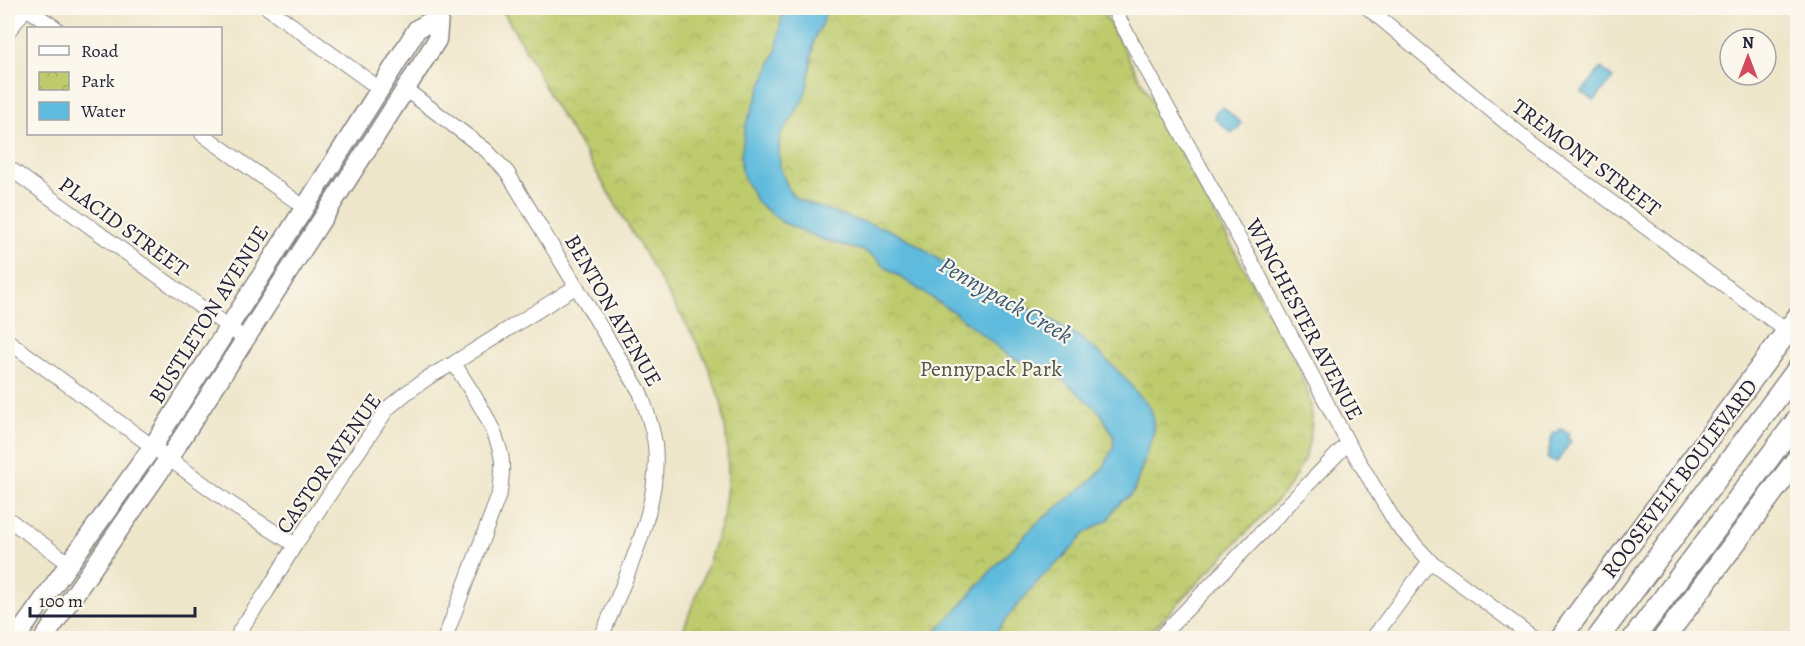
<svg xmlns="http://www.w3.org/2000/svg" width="1805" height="646" viewBox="0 0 1805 646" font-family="Alegreya,serif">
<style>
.park{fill:url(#park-crowns);stroke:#707654;stroke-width:1.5}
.water{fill:#5fbbdd;stroke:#406e8c;stroke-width:1.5}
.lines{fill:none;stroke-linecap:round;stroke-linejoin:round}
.minor-casing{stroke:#888482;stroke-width:16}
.major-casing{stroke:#888482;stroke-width:21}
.highway-casing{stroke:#888482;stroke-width:24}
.minor{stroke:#fff;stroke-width:14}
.major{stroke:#fff;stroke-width:18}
.highway{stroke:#fff;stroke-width:21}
.labels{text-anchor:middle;stroke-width:4.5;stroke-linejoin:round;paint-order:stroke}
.street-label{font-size:22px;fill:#22223b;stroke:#fbf7ec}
.park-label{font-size:22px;fill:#50554a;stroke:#fbf7ec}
.water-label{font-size:24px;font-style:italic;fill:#375874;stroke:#fbf7ec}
</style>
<defs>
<pattern id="park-crowns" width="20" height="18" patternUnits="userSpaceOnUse" patternTransform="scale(1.5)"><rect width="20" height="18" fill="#bdcb6d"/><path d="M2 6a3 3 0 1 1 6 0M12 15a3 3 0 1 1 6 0" fill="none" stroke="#a2ae5f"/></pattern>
</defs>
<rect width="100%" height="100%" fill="#fbf7ec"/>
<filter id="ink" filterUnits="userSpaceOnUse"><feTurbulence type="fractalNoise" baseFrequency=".0167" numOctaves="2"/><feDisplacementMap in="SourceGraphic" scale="12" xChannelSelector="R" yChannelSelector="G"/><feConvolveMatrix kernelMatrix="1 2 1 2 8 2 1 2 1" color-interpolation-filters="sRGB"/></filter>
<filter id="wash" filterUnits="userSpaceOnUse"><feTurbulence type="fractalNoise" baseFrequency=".008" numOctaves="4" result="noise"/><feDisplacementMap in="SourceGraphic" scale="24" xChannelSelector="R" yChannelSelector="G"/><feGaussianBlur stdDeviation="1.35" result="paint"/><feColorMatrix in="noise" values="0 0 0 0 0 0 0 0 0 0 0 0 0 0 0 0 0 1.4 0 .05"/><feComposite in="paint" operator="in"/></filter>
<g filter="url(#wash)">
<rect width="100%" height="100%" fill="#eee6ca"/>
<path class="park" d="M501,8h600l197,358c5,13 11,27 13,40 4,33 -8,63 -28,88l-138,144h-465l27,-71 16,-50 5,-40 -1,-33 -5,-39 -16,-44 -14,-27 -107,-181 -34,-53 -19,-39z"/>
<path class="water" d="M783,8h44l-6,19 -4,5 -3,9 -6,43 -5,16 -10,17 -12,17 -2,11 1,23 9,22 5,7 8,4 48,17 37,11 23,11 50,34 18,8 10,7 60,29 31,19 17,13 30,29 14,18 8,7 4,8 2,19 -20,60 -4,5 -8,5 -9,10 -4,8 -24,14 -17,20 -27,25 -27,31 -22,29h-60l3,-5 21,-22 40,-46 40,-41 56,-44 12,-13 9,-20 1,-11 -14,-24 -38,-33 -32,-18 -8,1 -13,-6 -54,-43 -70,-46 -10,-10 -11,-6 -40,-11 -42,-18 -25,-20 -12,-22 -4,-11v-14l5,-31 31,-76z
M1601,68l12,10 -19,23 -12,-9z
M1223,107l18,16 -3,6 -6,4 -18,-15 2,-6z
M1560,429l9,4 -2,5 4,3 -14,21 -6,-1 -4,-3 6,-26 4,2z"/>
</g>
<g filter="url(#ink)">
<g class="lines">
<defs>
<path id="minor" d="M26,8l30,20
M268,8l112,81
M1113,8l127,232 108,203 49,82 33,36 104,77
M1368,8l164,136 255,187
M8,32l18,-24
M405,89l81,61 21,22 133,220c6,17 13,35 15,53 7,60 -32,138 -54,193
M202,134l102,73
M8,167l237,172
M8,341l223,163 64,41
M8,519l62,45
M238,638l2,-8 26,-37 29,-48 93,-137 18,-15 23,-16 25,-14 123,-77
M445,638l55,-146c1,-12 4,-25 1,-37 -7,-33 -30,-63 -47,-92
M1159,638l189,-195
M1373,638l57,-77"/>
<path id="major" d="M16,638l137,-192 227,-357 37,-60 22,-12
M44,638l125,-180 268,-418 2,-23 4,-8"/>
<path id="highway" d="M1560,638l238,-321
M1598,638l200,-269
M1634,638l164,-219
M1664,638l134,-180"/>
</defs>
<use href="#minor" class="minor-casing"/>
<use href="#major" class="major-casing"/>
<use href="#highway" class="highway-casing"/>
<use href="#minor" class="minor"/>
<use href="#major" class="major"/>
<use href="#highway" class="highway"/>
</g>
</g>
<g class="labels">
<g class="street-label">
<text transform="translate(1587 157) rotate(37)" y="8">TREMONT STREET</text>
<text transform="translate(124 226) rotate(36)" y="8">PLACID STREET</text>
<text transform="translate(614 310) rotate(60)" y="8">BENTON AVENUE</text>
<text transform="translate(208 314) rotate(-58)" y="8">BUSTLETON AVENUE</text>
<text transform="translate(1305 319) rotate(62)" y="8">WINCHESTER AVENUE</text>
<text transform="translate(328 463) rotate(-55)" y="8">CASTOR AVENUE</text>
<text transform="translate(1679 478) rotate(-53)" y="8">ROOSEVELT BOULEVARD</text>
</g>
<g class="park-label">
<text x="991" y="376">Pennypack Park</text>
</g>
<g class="water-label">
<text transform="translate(1006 300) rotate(30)" y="8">Pennypack Creek</text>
</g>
</g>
<rect width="1805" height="646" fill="none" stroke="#fbf7ec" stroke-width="30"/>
<rect x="27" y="27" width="195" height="108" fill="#fbf7ec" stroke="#a4a2a5" stroke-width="1.5"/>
<rect x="39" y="46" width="30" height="9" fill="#ffffff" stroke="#a4a2a5" stroke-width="1.5"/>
<text x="81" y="57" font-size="18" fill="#22223b">Road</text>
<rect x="39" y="72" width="30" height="18" fill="url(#park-crowns)" stroke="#a4a2a5" stroke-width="1.5"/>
<text x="81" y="87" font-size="18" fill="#22223b">Park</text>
<rect x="39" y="102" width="30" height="18" fill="#5fbbdd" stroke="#a4a2a5" stroke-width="1.5"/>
<text x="81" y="117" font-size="18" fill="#22223b">Water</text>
<g transform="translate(1748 57)"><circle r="28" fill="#fbf7ec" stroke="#a4a2a5" stroke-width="1.5"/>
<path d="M0-4.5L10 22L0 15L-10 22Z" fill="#d1495b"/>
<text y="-9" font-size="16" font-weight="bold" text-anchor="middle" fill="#22223b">N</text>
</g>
<path d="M30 607v9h165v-9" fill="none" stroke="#22223b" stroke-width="3"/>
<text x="39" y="607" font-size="18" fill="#22223b" stroke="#fbf7ec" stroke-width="4.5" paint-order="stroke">100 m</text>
</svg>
